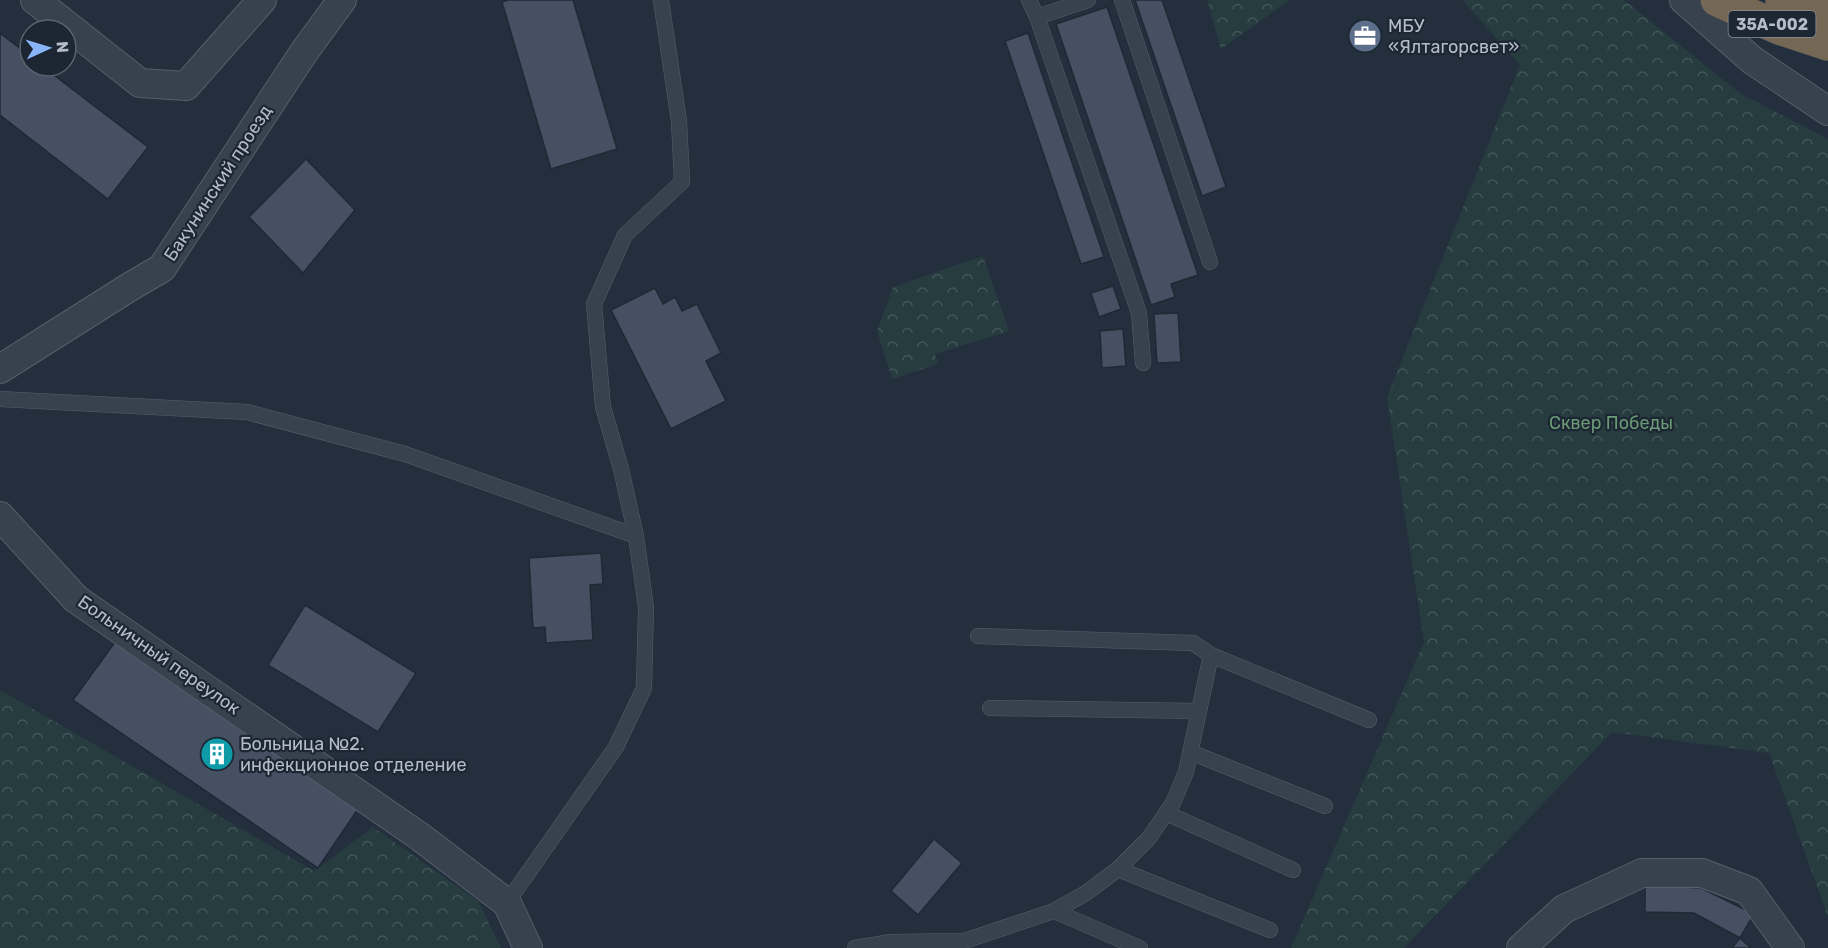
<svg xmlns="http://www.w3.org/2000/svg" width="1828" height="948" viewBox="0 0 1828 948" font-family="Rubik,sans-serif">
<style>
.forest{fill:url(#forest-crowns)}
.building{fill:#455162;stroke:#1f2835;stroke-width:1.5}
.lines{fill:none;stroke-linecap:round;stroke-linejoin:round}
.lane-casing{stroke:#565f6c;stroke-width:16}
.street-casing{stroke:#565f6c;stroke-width:30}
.highway-casing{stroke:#434c59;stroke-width:34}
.lane{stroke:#38414e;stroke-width:15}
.street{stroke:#38414e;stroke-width:28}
.highway{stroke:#746855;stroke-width:33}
.labels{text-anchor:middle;stroke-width:4.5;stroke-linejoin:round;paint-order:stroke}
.shield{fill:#1d2633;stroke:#878f9c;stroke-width:1.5}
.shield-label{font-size:16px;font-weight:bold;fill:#b4bcc9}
.poi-label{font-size:18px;fill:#b4bcc9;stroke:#1d2633;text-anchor:start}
.street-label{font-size:18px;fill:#b4bcc9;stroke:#1d2633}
.park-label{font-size:18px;fill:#6b9a76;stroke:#1d2633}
</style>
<defs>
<pattern id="forest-crowns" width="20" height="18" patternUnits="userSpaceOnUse" patternTransform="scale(1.5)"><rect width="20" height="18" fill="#263c3f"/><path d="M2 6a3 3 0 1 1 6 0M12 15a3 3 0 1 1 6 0" fill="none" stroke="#435659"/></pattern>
</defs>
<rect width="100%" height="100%" fill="#242f3e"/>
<path class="forest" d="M1207,0h83l-69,49z
M1462,0h162l117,94 87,45v778l-59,-164 -157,-21 -208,216h-113l133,-306 -37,-245 133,-332z
M983,256l26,75 -74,23 3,10 -46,15 -15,-48 16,-44z
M0,690l314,181 59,-44 105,74 23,47h-501z"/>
<path class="building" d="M508,0h65l44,149 -66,20 -49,-167z
M1135,0h27l64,187 -24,9z
M1107,7l91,268 -27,9 4,13 -24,8 -95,-281z
M0,33l30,23v10h12l106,81 -40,52 -108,-84z
M1028,33l76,224 -23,7 -76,-223z
M306,159l49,51 -52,63 -54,-56z
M1113,286l8,23 -22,8 -8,-24z
M655,288l8,16 12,-7 7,14 15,-7 24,49 -15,8 20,40 -55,28 -60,-119z
M1178,313l3,49 -24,1 -3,-49z
M1123,329l3,37 -24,2 -2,-37z
M601,553l2,31 -13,1 3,55 -47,3 -1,-16 -12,1 -4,-70z
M305,605l111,68 -38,59 -110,-67z
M118,638l240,171 -40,59 -245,-168z
M934,839l28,24 -44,52 -27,-24z
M1645,885l56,3 53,26 -14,24 -46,-25 -49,-1z
M1740,938l11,10h-19z"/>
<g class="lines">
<defs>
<path id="lane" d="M1029,0l8,17 102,296 4,50
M1122,0l88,262
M1037,17l51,-17
M0,399l247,13 158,42 231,82
M1211,655l158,65
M990,708l209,3
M1190,752l135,54
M1166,813l127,57
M1118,869l152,61
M507,903l109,-156 28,-59 2,-81 -10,-71 -15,-67 -18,-62 -9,-103 31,-69 57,-53 -3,-61 -18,-121
M1054,911l86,37
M855,948l36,-6 73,-1 90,-30 32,-18 32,-24 31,-31 24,-35 13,-31 25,-117 -18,-12 -215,-7"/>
<path id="street" d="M35,0l105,83 46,3 76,-86
M1684,0l68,60 76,51
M0,369l128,-81 34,-20 142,-216 38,-52
M0,516l76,83 343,237 88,67 21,45
M1521,948l43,-39 78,-36h60l47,18 41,57"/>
<path id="highway" d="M1717,0l62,28 49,16
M1782,0l46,18"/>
</defs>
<use href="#lane" class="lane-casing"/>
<use href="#street" class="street-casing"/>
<use href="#highway" class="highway-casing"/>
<use href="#lane" class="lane"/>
<use href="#street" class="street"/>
<use href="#highway" class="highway"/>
</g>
<defs>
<symbol id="office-disc" viewBox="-11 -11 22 22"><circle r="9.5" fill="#5c6f8a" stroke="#1d2633"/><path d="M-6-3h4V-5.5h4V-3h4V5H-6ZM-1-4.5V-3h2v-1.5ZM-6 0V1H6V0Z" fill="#fff"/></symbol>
<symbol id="building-disc" viewBox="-11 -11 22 22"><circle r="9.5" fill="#0f9aa8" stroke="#1d2633"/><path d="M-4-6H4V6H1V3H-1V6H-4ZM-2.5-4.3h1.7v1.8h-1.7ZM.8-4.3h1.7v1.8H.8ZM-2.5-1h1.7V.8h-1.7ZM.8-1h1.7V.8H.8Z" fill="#fff"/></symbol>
</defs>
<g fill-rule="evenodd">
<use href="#office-disc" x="1346" y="17" width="38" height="38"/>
<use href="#building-disc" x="198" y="735" width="38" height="38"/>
</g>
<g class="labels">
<rect class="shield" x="1728.5" y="11" width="87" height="26" rx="4.5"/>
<g class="shield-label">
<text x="1772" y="30">35А-002</text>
</g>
<g class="poi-label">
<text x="1388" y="32">МБУ<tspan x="1388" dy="21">«Ялтагорсвет»</tspan></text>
<text x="240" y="750">Больница №2.<tspan x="240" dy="21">инфекционное отделение</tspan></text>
</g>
<g class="street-label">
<text transform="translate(218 183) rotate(-57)" y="6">Бакунинский проезд</text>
<text transform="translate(159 655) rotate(35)" y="6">Больничный переулок</text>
</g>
<g class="park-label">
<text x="1611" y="429">Сквер Победы</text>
</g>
</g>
<g transform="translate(48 48) rotate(86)"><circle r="28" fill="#1d2633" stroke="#59626f" stroke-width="1.5"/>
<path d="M0-4.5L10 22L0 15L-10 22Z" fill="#8ab4f8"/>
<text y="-9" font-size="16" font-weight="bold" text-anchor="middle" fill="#b4bcc9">N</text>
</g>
</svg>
